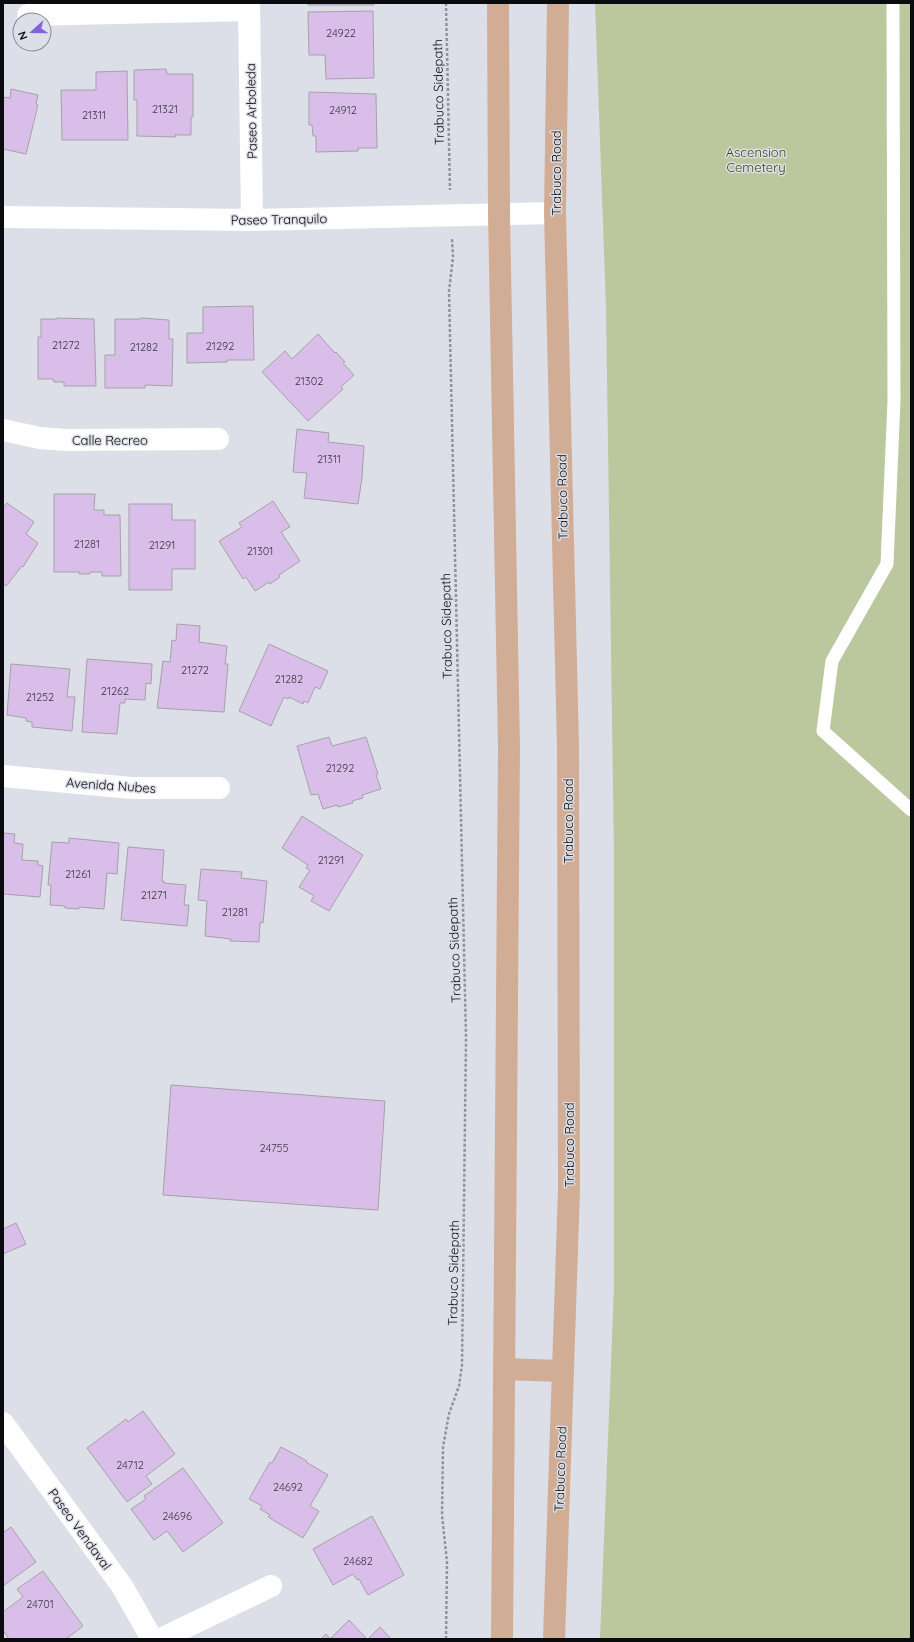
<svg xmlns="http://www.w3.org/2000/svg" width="914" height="1642" viewBox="0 0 914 1642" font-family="Quicksand,sans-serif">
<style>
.green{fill:#bbc79d}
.building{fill:#d9beea;stroke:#a6a1a8}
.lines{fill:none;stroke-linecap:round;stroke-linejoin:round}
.path{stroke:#909399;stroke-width:2.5;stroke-dasharray:3 2;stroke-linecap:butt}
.lane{stroke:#fff;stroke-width:13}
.street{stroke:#fff;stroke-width:22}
.secondary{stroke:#fff;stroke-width:22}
.primary{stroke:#d2ad95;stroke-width:22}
.labels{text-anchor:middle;stroke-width:3;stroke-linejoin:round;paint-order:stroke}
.number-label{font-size:11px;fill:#3e3845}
.street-label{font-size:13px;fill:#0a0b0e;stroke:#dcdfe7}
.park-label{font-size:13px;fill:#37430b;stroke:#dcdfe7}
</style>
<rect width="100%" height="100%" fill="#dcdfe7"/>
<path class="green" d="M595,3h316v1636h-311l14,-351v-435l-8,-546z"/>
<path class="building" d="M308,3h66v2h-66z
M373,11l1,67 -48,1 -1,-24h-16l-1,-43z
M166,69l1,5h26v43h-2v18h-16l1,2 -39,-1v-36h-3v-30z
M127,71l1,69h-66l-1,-50h35v-18z
M11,89l27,6 -2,9 2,1 -12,49 -23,-5v-52l7,1z
M309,92l67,2 1,54h-19v3l-42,1v-16h-3l-1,-11h-3z
M253,306l1,54h-27v2l-40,1v-30h16v-26z
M57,318l37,1 2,67h-32v-4h-10l-1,-3h-15v-42h3v-18h16z
M141,318l28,2v19h4l-1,47 -27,-1v3h-40v-33h10v-36h26z
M318,334l17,19 1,-1 9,10 -2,1 11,12 -13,12 2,2 -35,32 -46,-49 23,-21 7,8z
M297,429l32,4 -1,9 36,4 -2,32 -4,26 -54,-6 3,-25 -14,-1z
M54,494h41l-1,16h10v5h16l1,61h-19v-4h-12v2h-11l1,-2h-26z
M273,501l17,26 -9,5 19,29 -21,14 1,2 -10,7 -1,-2 -14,9 -9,-14 -3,2 -24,-38 23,-14 -3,-4z
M7,503l27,19 -8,12 12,9 -15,24 -1,-1 -16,20 -3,-2v-76z
M129,504h43v16h23v49h-23v21h-43z
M177,624l23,2 -1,16 28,4 -2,18h3l-4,48 -67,-4 6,-47 7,1 2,-22 4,1z
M269,644l59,27 -8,18 -5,-2 -7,16 -4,-2 -1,3 -14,-7 -1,2 -4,-2 -13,29 -32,-15z
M87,659l65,5 -1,20 -5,-1 -1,17 -20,-1v4h-5l-3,31 -35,-2z
M11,664l59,5 -3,28h8l-3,34 -40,-4v-5l-6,-1v-3l-19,-3z
M329,737l3,9 34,-9 12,37 -2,1 5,14 -19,6 1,3 -11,3 1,2 -15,4 -1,-2 -14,4 -5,-15 -7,1 -14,-49z
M302,816l61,39 -34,56 -18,-10 3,-5 -15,-9 11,-17 -4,-2 2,-3 -26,-17z
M3,833l12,1 -1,9 9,1 -1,16 16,1v4l5,1 -3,31 -37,-3z
M69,838l50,5 -2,31 -10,-1 -3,36 -25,-2v2l-14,-1v-2l-15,-1 1,-20h-3l4,-43 17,1z
M128,847l36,3 -2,31h2v2l22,2 -2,20h5l-2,21 -66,-6z
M201,869l41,3 -1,6 26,3 -4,42 -3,-1 -1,20 -29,-1 1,-2 -26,-3 2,-35 -9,-1z
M171,1085l214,16 -7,109 -215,-15z
M16,1223l10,21 -23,10v-25z
M143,1411l32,43 -29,22 6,8 -25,18 -40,-54 39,-29 2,3z
M281,1447l26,14 -1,1 22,13 -18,31 9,5 -16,27 -35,-21 2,-2 -10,-6 2,-3 -13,-7 21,-37 2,1z
M183,1468l40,55 -40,29 -16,-21 -13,9 -23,-31 15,-10 -2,-3z
M372,1516l32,59 -36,20 -9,-16 -2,1 -4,-6 -20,11 -20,-36z
M11,1527l25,35 -33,24v-53z
M43,1571l40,55 -17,13h-57l-6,-9v-18l20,-15 -6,-8z
M349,1620l18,19h-46l5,-5 4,5z
M380,1627l11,12h-23z"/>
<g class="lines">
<path class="path" d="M446,3l4,187
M446,1639l1,-77 -5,-47 1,-68 6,-33 10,-28 3,-21 4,-327 -17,-747 4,-34 -1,-18"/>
<path class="lane" d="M893,3l1,398 -7,163 -55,97 -9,70 88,79"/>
<path class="street" d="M249,3l3,217
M28,15l221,-5
M3,430l37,8 27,2 151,-1
M3,776l128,12h88
M3,1423l119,163 30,53
M161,1639l110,-53"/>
<path class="secondary" d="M3,217l249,3 303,-7"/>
<path class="primary" d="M498,3l1,210 10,534 -7,892
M504,1369l59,2
M554,1639l15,-450 -1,-443 -13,-533 3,-210"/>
</g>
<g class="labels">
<g class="number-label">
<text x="341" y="37">24922</text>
<text x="165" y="113">21321</text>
<text x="343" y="114">24912</text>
<text x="94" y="119">21311</text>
<text x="66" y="349">21272</text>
<text x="220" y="350">21292</text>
<text x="144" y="351">21282</text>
<text x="309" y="385">21302</text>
<text x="329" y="463">21311</text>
<text x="87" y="548">21281</text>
<text x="162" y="549">21291</text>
<text x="260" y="555">21301</text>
<text x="195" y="674">21272</text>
<text x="289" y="683">21282</text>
<text x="115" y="695">21262</text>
<text x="40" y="701">21252</text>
<text x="340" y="772">21292</text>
<text x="331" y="864">21291</text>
<text x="78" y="878">21261</text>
<text x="154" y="899">21271</text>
<text x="235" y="916">21281</text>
<text x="274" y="1152">24755</text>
<text x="130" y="1469">24712</text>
<text x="288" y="1491">24692</text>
<text x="177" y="1520">24696</text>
<text x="358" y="1565">24682</text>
<text x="40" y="1608">24701</text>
</g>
<g class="street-label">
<text transform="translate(438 92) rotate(-91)" y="5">Trabuco Sidepath</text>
<text transform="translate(251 111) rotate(-91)" y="5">Paseo Arboleda</text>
<text transform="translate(556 173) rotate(-90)" y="5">Trabuco Road</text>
<text transform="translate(279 219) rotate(-1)" y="5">Paseo Tranquilo</text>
<text x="110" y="445">Calle Recreo</text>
<text transform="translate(562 497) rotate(-91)" y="5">Trabuco Road</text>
<text transform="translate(446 626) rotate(-91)" y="5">Trabuco Sidepath</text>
<text transform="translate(111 785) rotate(4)" y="5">Avenida Nubes</text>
<text transform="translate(568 821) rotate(-90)" y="5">Trabuco Road</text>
<text transform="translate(454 950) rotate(-92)" y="5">Trabuco Sidepath</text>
<text transform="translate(569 1145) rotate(-90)" y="5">Trabuco Road</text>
<text transform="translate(453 1273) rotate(-89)" y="5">Trabuco Sidepath</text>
<text transform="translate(560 1469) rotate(-88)" y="5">Trabuco Road</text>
<text transform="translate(80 1529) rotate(54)" y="5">Paseo Vendaval</text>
</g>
<g class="park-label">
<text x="756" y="157">Ascension<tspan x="756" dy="15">Cemetery</tspan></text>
</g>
</g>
<rect width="914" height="1642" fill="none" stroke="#0a0b0e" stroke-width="8"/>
<g transform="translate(32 32) rotate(249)"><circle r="19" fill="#dcdfe7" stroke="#888a90"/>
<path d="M0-3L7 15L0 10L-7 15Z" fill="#8460db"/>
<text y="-6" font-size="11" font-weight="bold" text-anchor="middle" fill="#0a0b0e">N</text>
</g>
</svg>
